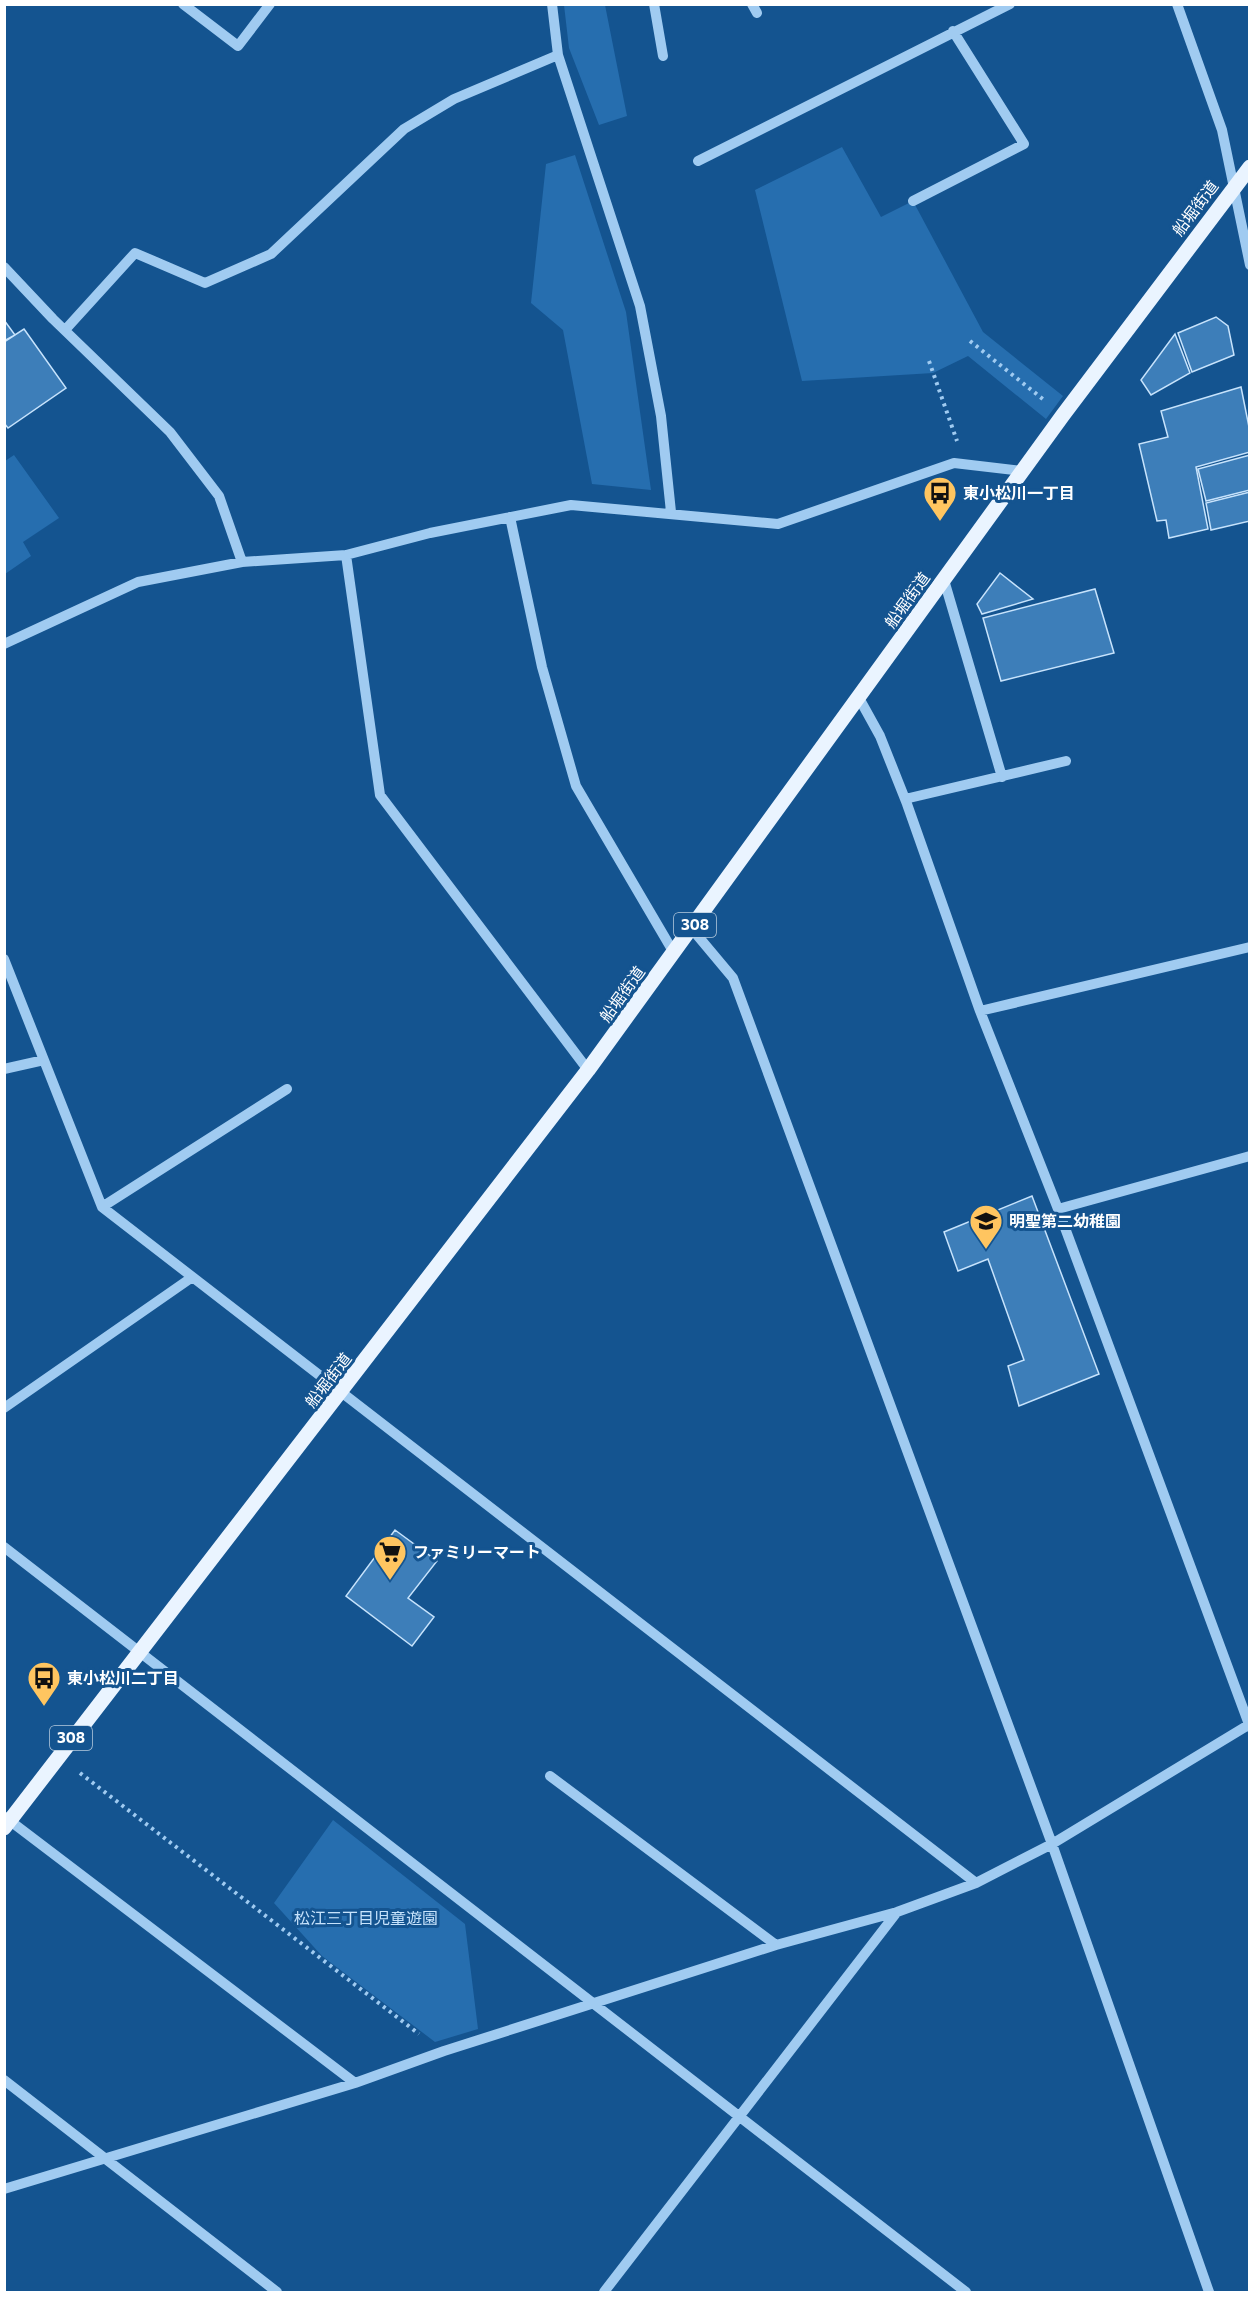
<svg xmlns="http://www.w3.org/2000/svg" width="1254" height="2297" viewBox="0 0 1254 2297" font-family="Commissioner,'Noto Sans JP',sans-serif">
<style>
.green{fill:#266eaf}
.building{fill:#3d7eb9;stroke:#c7e3fc;stroke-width:1.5}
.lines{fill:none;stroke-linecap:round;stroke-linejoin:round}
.path{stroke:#a0cbf1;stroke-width:4;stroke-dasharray:3 4.5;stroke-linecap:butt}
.minor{stroke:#a0cbf1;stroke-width:10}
.major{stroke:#eaf4ff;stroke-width:15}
.labels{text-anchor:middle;stroke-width:6;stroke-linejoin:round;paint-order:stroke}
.shield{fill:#145490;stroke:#b8ccde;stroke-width:1.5}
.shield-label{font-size:15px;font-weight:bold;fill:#fff}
.street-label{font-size:16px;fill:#fff;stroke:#145490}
.poi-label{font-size:16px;font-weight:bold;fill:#fff;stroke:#145490;text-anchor:start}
.park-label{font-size:16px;fill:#c7e3fc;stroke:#145490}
</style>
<rect width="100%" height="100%" fill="#145490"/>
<path class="green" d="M564,5h41l22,111 -28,9 -30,-77z
M842,147l39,70 32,-16 70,131 80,64 -17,23 -78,-63 -35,17 -131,8 -47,-191z
M575,155l51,157 25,178 -59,-6 -29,-154 -32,-27 15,-139z
M14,455l45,63 -36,24 8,14 -26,18v-113z
M333,1820l132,104 13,105 -43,13 -113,-86 -48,-53z"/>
<path class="building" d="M1216,317l12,9 6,29 -42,17 -14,-39z
M4,320l11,15 -11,6z
M24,329l42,59 -58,40 -4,-5v-81z
M1175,334l15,39 -39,22 -10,-15z
M1241,387l9,45v20l-54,15 12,62 -39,9 -3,-18 -9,1 -18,-77 29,-7 -7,-26z
M1250,455v35l-44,11 -8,-32z
M1250,492v29l-39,9 -5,-27z
M1000,573l33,26 -51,15 -5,-10z
M1095,589l19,64 -113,28 -18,-63z
M1032,1196l67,178 -80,32 -11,-40 16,-6 -36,-101 -30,12 -14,-39z
M395,1530l42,31 -29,37 26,19 -22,29 -66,-50z"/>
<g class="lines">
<path class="path" d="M970,341l74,59
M929,361l28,80
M4,455h1
M80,1773l339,261"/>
<path class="minor" d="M183,4l55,42 32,-42
M552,4l6,51 82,251 21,110 10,96
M654,4l9,52
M752,4l5,9
M1177,4l45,126 28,135
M698,161l312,-157
M913,201l111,-57 -71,-113
M4,267l49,52 117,113 49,64 23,66
M65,330l70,-77 70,30 66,-29 133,-125 50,-30 104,-44
M510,517l32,150 34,119 98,167
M346,555l34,240 208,275
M944,580l58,197
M4,644l134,-62 104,-20 104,-7 84,-22 141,-28 207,19 176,-61 69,8
M859,698l21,38 27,68 73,207 78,198 192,518
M905,799l161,-38
M692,929l41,49 319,866 157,448
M4,959l98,248 874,676
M980,1011l270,-64
M4,1069l40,-9
M102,1207l185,-118
M1058,1209l192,-53
M4,1408l187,-130
M4,1547l962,745
M550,1776l226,169
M5,1817l350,266
M4,2080l273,212
M4,2189l351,-106 89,-32 332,-106 121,-33 79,-29 76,-39 198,-120
M604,2292l293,-380"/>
<path class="major" d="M4,1828l584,-758 475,-655 187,-248"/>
</g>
<defs>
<symbol id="bus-pin" viewBox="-11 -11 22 30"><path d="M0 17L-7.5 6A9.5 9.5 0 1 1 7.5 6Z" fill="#ffc560" stroke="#145490"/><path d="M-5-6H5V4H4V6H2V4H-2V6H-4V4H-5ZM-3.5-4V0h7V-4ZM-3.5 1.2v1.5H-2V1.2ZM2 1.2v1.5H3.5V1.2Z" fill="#111"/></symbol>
<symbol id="school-pin" viewBox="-11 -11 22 30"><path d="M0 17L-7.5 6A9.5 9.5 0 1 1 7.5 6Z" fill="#ffc560" stroke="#145490"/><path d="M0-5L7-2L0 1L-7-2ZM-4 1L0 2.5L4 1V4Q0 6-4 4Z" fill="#111"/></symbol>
<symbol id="supermarket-pin" viewBox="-11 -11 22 30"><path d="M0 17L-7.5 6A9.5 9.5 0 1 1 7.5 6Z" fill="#ffc560" stroke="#145490"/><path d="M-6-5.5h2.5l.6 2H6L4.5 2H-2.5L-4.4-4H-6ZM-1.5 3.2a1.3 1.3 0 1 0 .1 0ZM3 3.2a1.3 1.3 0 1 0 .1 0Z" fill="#111"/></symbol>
</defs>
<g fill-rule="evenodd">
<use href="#bus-pin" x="921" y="474" width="38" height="52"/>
<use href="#school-pin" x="967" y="1202" width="38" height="52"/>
<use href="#supermarket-pin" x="371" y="1533" width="38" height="52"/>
<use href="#bus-pin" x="25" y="1659" width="38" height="52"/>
</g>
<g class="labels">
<g class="shield">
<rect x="674" y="913" width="42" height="24" rx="4.5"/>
<rect x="50" y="1726" width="42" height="24" rx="4.5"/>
</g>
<g class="shield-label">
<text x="695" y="930">308</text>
<text x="71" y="1743">308</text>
</g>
<g class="street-label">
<text transform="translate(1195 208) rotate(-53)" y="6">船堀街道</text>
<text transform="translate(907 600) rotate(-54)" y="6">船堀街道</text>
<text transform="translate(622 994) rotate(-54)" y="6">船堀街道</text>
<text transform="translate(328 1380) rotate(-52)" y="6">船堀街道</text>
</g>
<g class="poi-label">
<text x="963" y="499">東小松川一丁目</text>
<text x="1009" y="1227">明聖第二幼稚園</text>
<text x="413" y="1558">ファミリーマート</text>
<text x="67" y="1684">東小松川二丁目</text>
</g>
<g class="park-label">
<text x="366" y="1924">松江三丁目児童遊園</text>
</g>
</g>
<rect width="1254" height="2297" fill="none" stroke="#ffffff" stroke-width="12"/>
</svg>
